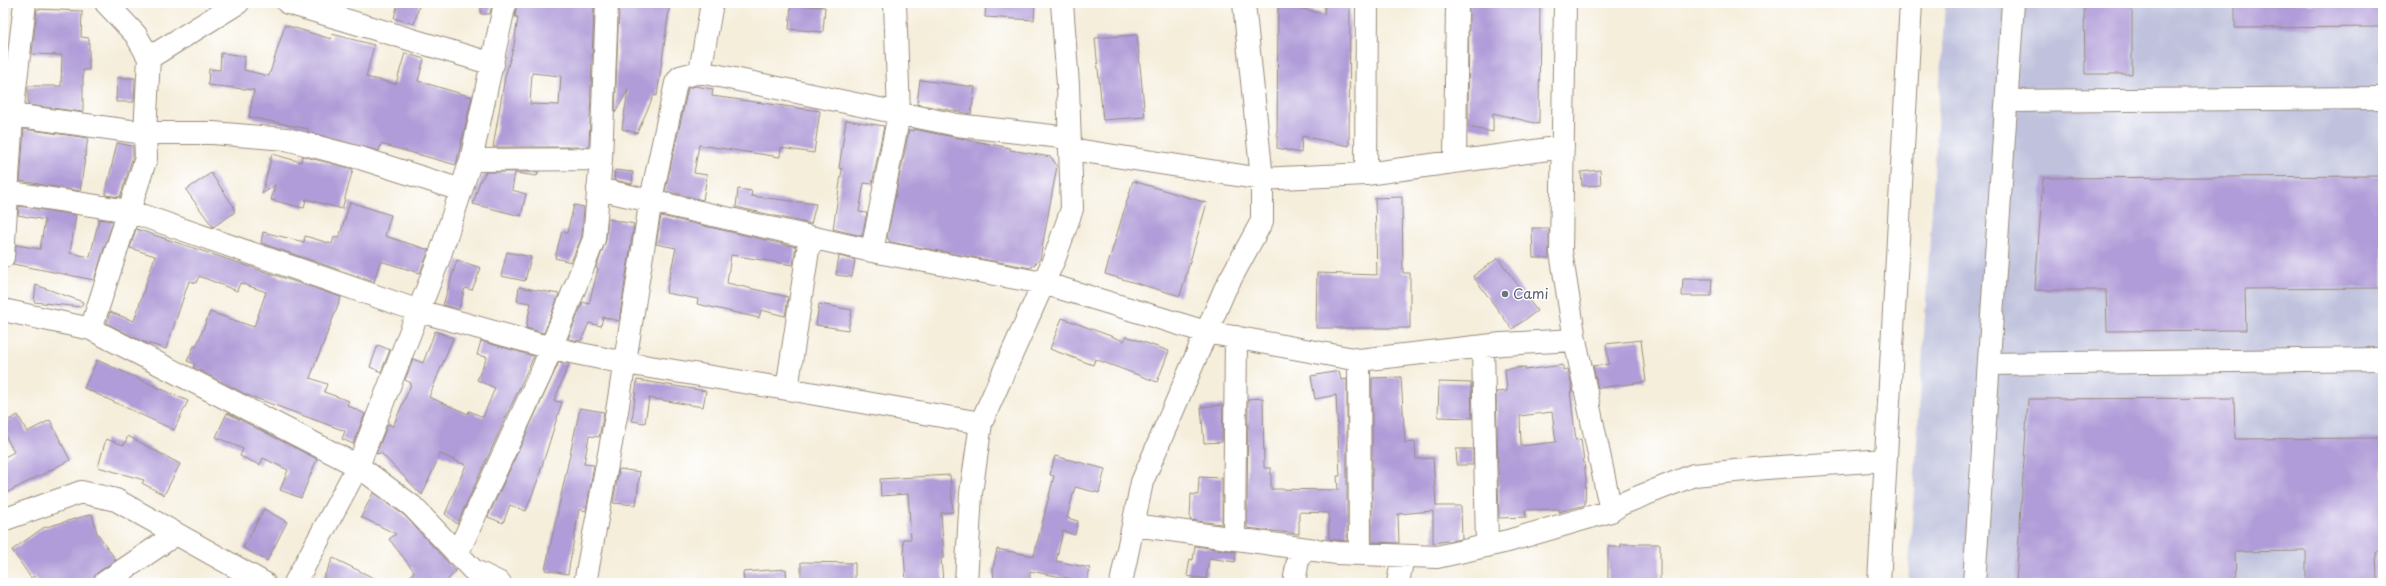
<svg xmlns="http://www.w3.org/2000/svg" width="2386" height="586" viewBox="0 0 2386 586" font-family="'Playpen Sans',sans-serif">
<style>
.industrial{fill:#c0c2dd}
.building{fill:#b09cd8;fill-rule:evenodd}
.lines{fill:none;stroke-linecap:round;stroke-linejoin:round}
.minor-casing{stroke:#988c7c;stroke-width:24}
.secondary-casing{stroke:#988c7c;stroke-width:24}
.minor{stroke:#fff;stroke-width:22}
.secondary{stroke:#fff;stroke-width:22}
.worship-dot{fill:#6b7280;stroke:#fff;stroke-width:1.5}
.labels{text-anchor:middle;stroke-width:3;stroke-linejoin:round;paint-order:stroke}
.worship-label{font-size:14px;fill:#5b616d;stroke:#fff;text-anchor:start}
</style>
<rect width="100%" height="100%" fill="#fff"/>
<filter id="ink" filterUnits="userSpaceOnUse"><feTurbulence type="fractalNoise" baseFrequency=".025" numOctaves="2"/><feDisplacementMap in="SourceGraphic" scale="8" xChannelSelector="R" yChannelSelector="G"/><feConvolveMatrix kernelMatrix="1 2 1 2 8 2 1 2 1" color-interpolation-filters="sRGB"/></filter>
<filter id="wash" filterUnits="userSpaceOnUse"><feTurbulence type="fractalNoise" baseFrequency=".012" numOctaves="4" result="noise"/><feDisplacementMap in="SourceGraphic" scale="16" xChannelSelector="R" yChannelSelector="G"/><feGaussianBlur stdDeviation="0.9" result="paint"/><feColorMatrix in="noise" values="0 0 0 0 0 0 0 0 0 0 0 0 0 0 0 0 0 1.4 0 .05"/><feComposite in="paint" operator="in"/></filter>
<g filter="url(#wash)">
<rect width="100%" height="100%" fill="#f5eedb"/>
<path class="industrial" d="M1945,3h438v580h-475z"/>
<g id="blocks">
<path class="building" d="M398,3h22l-6,21 -20,-6z
M481,3h11l-2,11h-9z
M517,3h77l-5,144h-96l12,-70 9,-32 4,-28h-3zM532,73l29,3 -2,29 -29,-1z
M619,3h51l-13,93 -3,-1 -17,38 -15,-4 6,-39 -13,23z
M986,3h49l-1,17 -49,-3z
M1278,3l46,11 1,-11h25l-1,143 -47,-10 -1,17 -24,-5z
M1469,3h71l-1,121 -46,-11v19l-25,-5z
M2084,3h48v71h-47z
M2235,3h148v24l-148,1z
M791,5l34,2 -2,25 -34,-3z
M37,9l45,2 -1,26 8,1v32h-6v42l-55,-7v-19h33l1,-31 -30,-1z
M285,25l46,14 1,-5 42,11 -8,32 30,7 9,-31 19,6 -6,22 54,16 -16,68 -75,-21 -2,7 -71,-19v-3l-59,-12 5,-27 -46,-5 1,-16 11,1 1,-17 24,3 -1,14 25,6z
M1137,35l8,82 -42,3 -8,-82z
M117,78h18l-1,24h-18z
M920,80l55,7 -4,27 -54,-10z
M695,86l18,3 -1,7 108,15 -6,42 -33,-5 -1,9 -81,-12 -5,28 13,2 -4,25 -38,-9 23,-103z
M846,120l38,6 -12,58 -8,-1 -5,29 8,1 -5,23 -29,-7 9,-60 -3,-1z
M24,129l64,9 -8,53 -60,-10z
M913,129l97,19v2l41,7 6,9 -17,93 -9,9 -141,-26 -3,-5 22,-107 4,1z
M117,143l16,3v10l-13,41 -15,-2z
M272,154l29,8 1,-6 51,13 -11,40 -36,-10 -2,9 -33,-8 4,-15 -13,9z
M615,170l18,2 -1,12 -18,-4z
M1600,170l1,15 -19,1 -1,-14z
M486,172h52l-1,4 -22,-3 -3,17 14,4 -5,22 -48,-12 7,-23z
M211,173l23,34v6l-21,14 -27,-37z
M2383,176v112l-138,1 1,41 -139,1 -1,-41h-71l8,-112z
M1133,181l74,22 -27,93 -75,-22z
M738,189l14,2 -1,5 65,8 -5,20 -75,-17z
M1402,197l1,76h7v55h-94l1,-55 60,2 -2,-77z
M350,202l41,13 -6,21 44,14 -9,23 -40,-12 -6,21 -113,-39 2,-11 41,10 1,-6 27,8 2,-7 5,1z
M574,205l10,2 -2,29 -11,26 -16,-4 7,-27 5,2z
M19,206l57,9 -6,38 20,4 9,-38 14,2 -19,59 -81,-16 3,-19 24,4 5,-29 -27,-5z
M661,216l135,31 -3,18 -62,-10 -4,28 61,14 -3,19 -24,-6 -2,8 -62,-14 1,-5 -32,-6 10,-45 -20,-4z
M608,219l26,5 -15,97 -16,-4 -2,9 -12,-3 -8,18 -13,-2 15,-37 6,2 9,-35 -2,-1 10,-28z
M1532,228h17v30h-16z
M136,229l205,68 -31,81 17,6 -3,8 25,9 -2,4 18,9 -12,30 -11,-5 3,-8 -98,-36 -54,-28 2,-3 -8,-3 7,-15 2,1 14,-35 44,15 12,-35 -26,-9 -3,8 -38,-15 -3,7 -7,-2 -23,68 -25,-8 -34,-18 3,-11 24,9 21,-65 -25,-8z
M507,252l24,5 -6,24 -24,-5z
M839,256l16,4 -3,17 -16,-2z
M1498,258l39,53 -25,18 -39,-53z
M457,260l24,8 -9,22 -7,-2 -6,21 -16,-4z
M1683,279h29l-1,17h-29z
M36,285l47,17 -2,5 -47,-5z
M519,287l40,7 -15,39 -18,-5 5,-25 -14,-2z
M819,304l33,6 -4,20 -32,-5z
M1062,318l62,23 2,-5 43,15 -12,31 -62,-23 -2,6 -43,-16z
M435,331l18,7 -24,59 39,17 1,-3 14,6 12,-29 -18,-8 10,-23 -10,-2 4,-14 53,15 -77,168 -12,-10 21,-49 -26,-11 -18,41 -41,-42 -5,1 12,-30 5,2 17,-39 1,-4 -6,-3 8,-21 10,4z
M1641,340l5,42 -48,6 -5,-22 16,-2 -3,-20z
M378,345l12,5 -9,22 -11,-5z
M97,360l91,41 -14,29 -90,-42z
M559,362l10,2 -15,37 8,1 -25,80 -11,29 -16,-6 -7,18 -15,-6z
M1563,365v5l5,-1 5,23h-3l6,48 5,-1 5,39 -1,27 -26,7v-3l-34,1 1,7 -27,1 -3,-126 11,-1 -2,-22 20,-2v3zM1552,412l4,30 -35,4 -1,-30z
M1339,371l2,9 6,-1v162l-18,-2v-26l-30,-1v22l-52,-6 1,-129 15,-1 1,70h7v21l67,1 -1,-14h3l-4,-81 -21,4 -4,-23z
M1401,377l4,66 10,-1 1,17 17,-1 3,48h25l1,33 -29,4v-32l-35,3 1,29 -27,-1v-164z
M637,380l69,11 -3,16 -54,-9 -4,25 -13,-2z
M1439,382l32,1 1,35 -34,-1z
M2234,398l1,41 148,-1v113h-7l1,32h-71v-32l-71,1 1,31h-220l12,-184z
M1223,405l-1,37 -18,1 -3,-36z
M580,408l24,4 -5,25 -10,-1 -5,28 10,1 -8,46 -7,-2 -11,65 -23,-4z
M227,413l90,46 -16,39 -21,-8 8,-20 -25,-12 -3,7 -20,-9 3,-7 -27,-12z
M18,415l9,17 23,-12 20,40 -62,32 -5,-10v-24l11,-6 -11,-21v-8z
M128,436l52,28 -16,31 -22,-12 2,-3 -46,-13 8,-28 18,6z
M1456,449h17v16h-16z
M1055,456l50,13 -6,24 -24,-6 -8,31 11,3 -3,14 -12,-4 -7,30 34,7 -3,15h-16l1,-4 -42,-8v12h-36l-1,-14 4,-20 37,7 20,-80 -4,-1z
M619,469l21,3 -4,33 -23,-2z
M950,475l3,37 -12,1 3,45h-3l2,25h-37l-3,-44h8l-3,-45 -27,2 -1,-17z
M1199,477l23,1v46l-32,-4 1,-26 7,1z
M373,493l31,22 52,56 -11,12h-38l7,-12 -25,-32 7,-5 -35,-17z
M264,509l23,13 -20,39 -24,-13z
M92,514l5,19 19,27 -19,13 -5,10h-53l-5,-7 -3,2 -19,-28 31,-22z
M1621,544h39v39h-52v-36h13z
M1195,546l41,6 -1,10 -26,-4 -3,21 -19,-3 3,-17 3,1z
M333,558l51,25h-63z
M801,562l54,1v18l-54,-1z
M786,569l1,14h-43l-1,-11z"/>
</g>
</g>
<g filter="url(#ink)">
<use href="#blocks" fill-opacity="0" stroke="#988c7c" stroke-width="1"/>
<g class="lines">
<defs>
<path id="minor" d="M106,3l30,32 13,23
M288,3l205,61
M895,3l4,111 -27,137 171,32 163,49 153,28 143,-16 73,-4
M1565,3l-4,249 14,88 36,171
M700,72l257,53 112,13
M2007,101l376,-3
M12,115l133,18h68l73,6 74,19 101,32
M1070,149l192,30 104,-5 197,-27
M471,160l130,-1
M1455,161l2,-158
M1366,174l1,-171
M598,189l274,62
M7,192l122,19 290,100 132,37 74,15 162,26
M810,237l-23,152 194,34
M3,257l9,-142 13,-112
M3,310l88,19 267,137 -63,117
M91,329l55,-171 -1,-25 4,-75 89,-55
M1483,346l4,200
M1359,360l1,194
M1989,364l394,-5
M3,520l78,-28 35,8 148,83
M1134,525l203,28 100,4 71,-16 103,-30 10,-7 73,-29 72,-7 120,-8
M1234,539l2,-202
M457,554l85,-183 52,-132 7,-80 6,-156
M104,583l72,-49
M500,583l-27,-13 -61,-64 -54,-40 80,-205 33,-101 34,-157
M585,583l32,-172 34,-212 25,-116 4,-6 20,-5 12,-69
M966,583l5,-90 10,-70 74,-166 17,-48 -4,-124 -6,-82
M1121,583l21,-101 83,-193 37,-68v-42l-18,-176
M1294,583l6,-35
M1398,583l5,-27
M1879,583l32,-580"/>
<path id="secondary" d="M1974,583l39,-580"/>
</defs>
<use href="#minor" class="minor-casing"/>
<use href="#secondary" class="secondary-casing"/>
<use href="#minor" class="minor"/>
<use href="#secondary" class="secondary"/>
</g>
</g>
<circle class="worship-dot" cx="1505" cy="294" r="4"/>
<g class="labels">
<g class="worship-label">
<text x="1513" y="299">Cami</text>
</g>
</g>
<rect width="2386" height="586" fill="none" stroke="#fff" stroke-width="16"/>
</svg>
